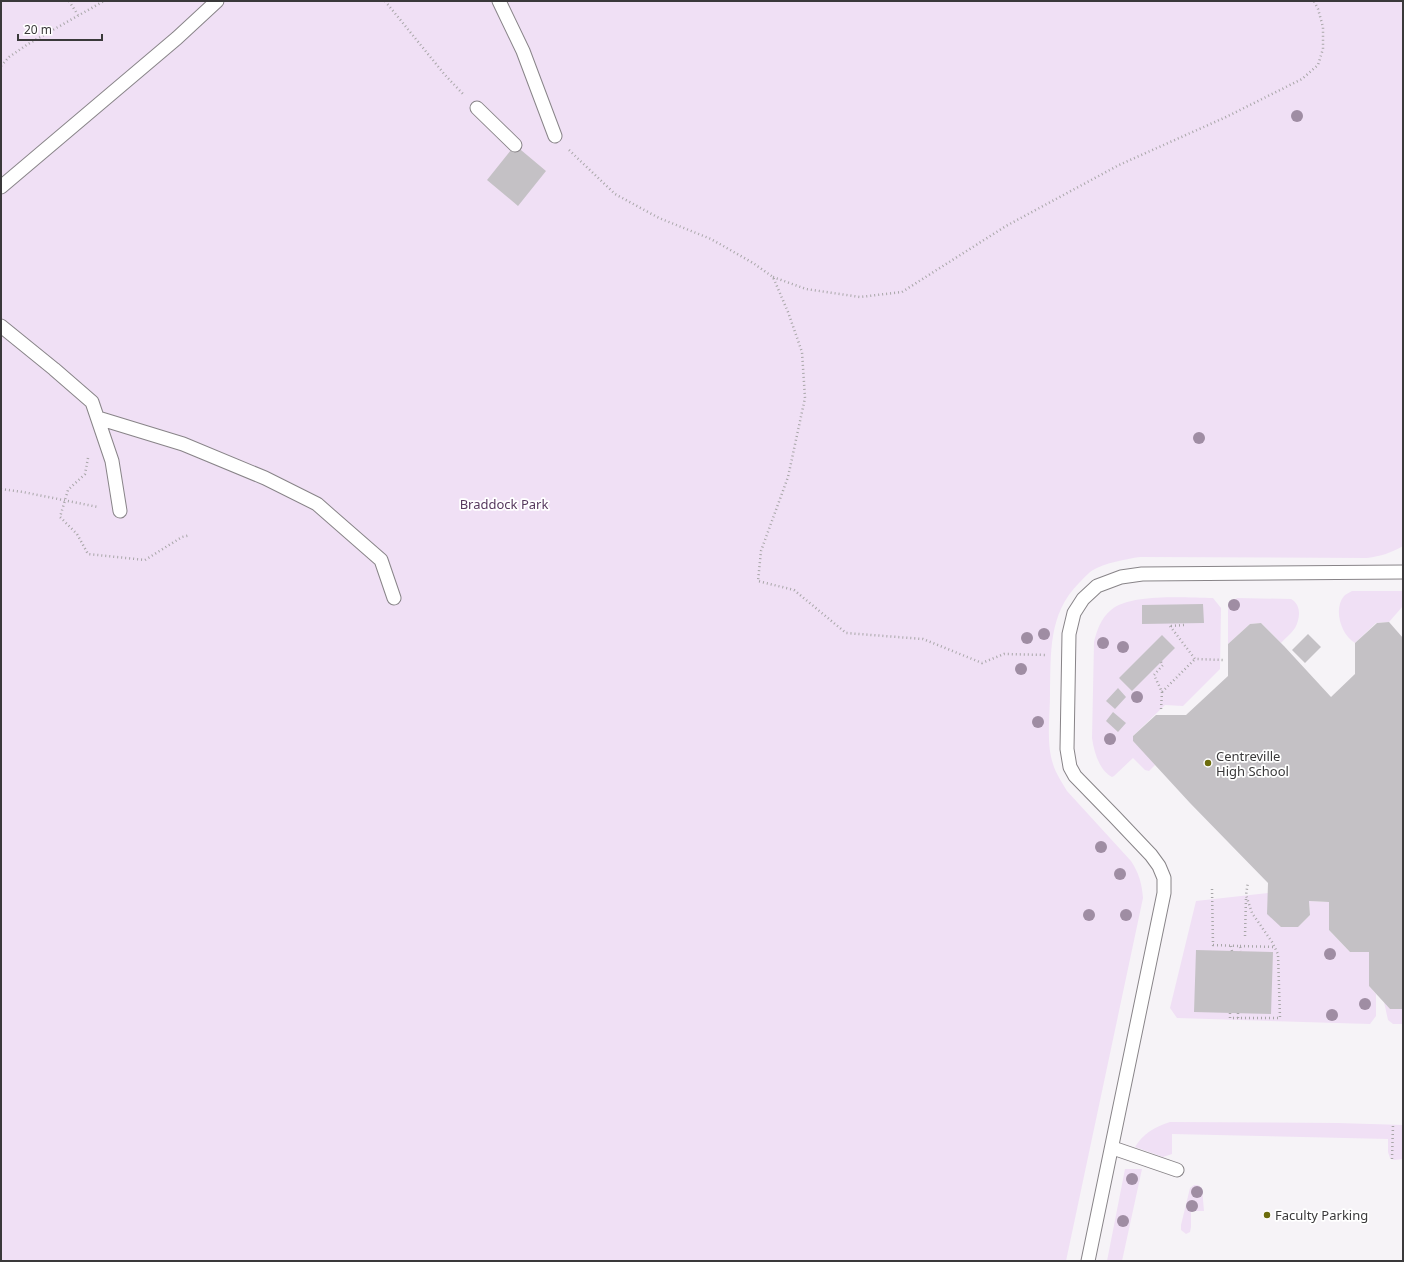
<svg xmlns="http://www.w3.org/2000/svg" width="1404" height="1262" viewBox="0 0 1404 1262" font-family="'Noto Sans',sans-serif">
<style>
.green{fill:#f0e0f5}
.building{fill:#c4c1c5}
.lines{fill:none;stroke-linecap:round;stroke-linejoin:round}
.lane-casing{stroke:#888488;stroke-width:15}
.path{stroke:#a8a6a8;stroke-width:2.5;stroke-dasharray:1 3;stroke-linecap:butt}
.lane{stroke:#fff;stroke-width:13}
.tree{fill:#9f8da3}
.poi-dot{fill:#6c6c0c;stroke:#fff;stroke-width:1.5}
.labels{text-anchor:middle;stroke-width:3.5;stroke-linejoin:round;paint-order:stroke}
.park-label{font-size:13px;fill:#57395e;stroke:#fff}
.poi-label{font-size:13px;fill:#3a393a;stroke:#fff;text-anchor:start}
</style>
<rect width="100%" height="100%" fill="#f6f3f7"/>
<path class="green" d="M1,1h1402v545c-12,7 -22,10 -36,12l-227,-1c-14,2 -35,6 -47,13 -5,3 -10,9 -14,13 -31,31 -28,70 -29,111 0,22 -4,49 3,70 3,10 9,18 14,27l64,70c8,12 11,23 12,37l-77,363h-1065z
M1352,591h51v15l-14,16 -13,1 -21,20c-14,-8 -22,-34 -11,-47 2,-2 6,-4 8,-5z
M1213,598l8,10 -1,61 -37,37 -18,-1 -32,31v5l23,23 -7,7 -4,-1 -12,-12 -19,18 -2,1c-13,-7 -18,-25 -20,-39l2,-96c3,-12 7,-24 17,-32 20,-17 76,-12 102,-12z
M1237,598l54,1c11,6 9,20 4,29 -4,6 -10,10 -14,15l-20,-20 -11,1 -22,20v-38z
M1268,893l13,34h17l12,-12 -1,-14 20,1v28l21,22h19v34l7,8v22l-6,8 -193,-6 -7,-10 26,-107z
M1384,1002l6,7h13v15h-10l-5,-4z
M1170,1122l168,1 65,2v34l-9,1 -4,-2 -2,-6v-13l-216,-5v20l-9,3 -28,-10c8,-13 19,-20 35,-25z
M1125,1169h17l-20,92h-15z
M1194,1185h4l4,3 2,23h-13v16l-1,5 -4,2 -5,-4v-5l9,-37z"/>
<path class="building" d="M515,145l31,26 -28,35 -31,-26z
M1203,604l1,19 -62,1v-19z
M1389,622l14,16v371h-13l-21,-23v-34h-19l-21,-22v-28l-20,-1 1,14 -12,12h-17l-14,-13 1,-31 -78,-80 -57,-62v-5l23,-21h30l42,-39v-32l22,-20 11,-1 23,23 47,51 24,-23v-31l22,-20z
M1308,634l13,13 -16,16 -13,-13z
M1162,635l13,13 -43,43 -13,-13z
M1118,688l8,9 -11,12 -9,-8z
M1113,712l13,11 -8,9 -12,-11z
M1196,950l77,2 -2,62 -77,-2z"/>
<g class="lines">
<defs>
<path id="lane" d="M499,1l24,50 32,85
M477,108l38,37
M1,187l176,-149 40,-37
M1,326l53,43 38,33 20,59 8,50
M98,418l85,26 82,34 52,26 64,56 13,38
M1113,1148l64,22
M1088,1261l76,-368v-15l-5,-12 -8,-11 -37,-39 -39,-40 -5,-9 -3,-18 2,-115 5,-21 9,-14 14,-13 24,-9 21,-3 261,-2"/>
</defs>
<use href="#lane" class="lane-casing"/>
<path class="path" d="M69,1l9,14
M385,1l60,74 18,19
M1,66l8,-9 19,-13 76,-43
M569,150l46,44 44,24 52,21 42,24 20,14 15,35 14,40 3,46 -17,79 -27,74 -3,30 36,9 52,43 77,6 59,24 22,-9 43,1
M773,277l33,12 54,8 42,-5 104,-66 113,-61 107,-48 76,-38 16,-14 5,-16v-22l-5,-18 -4,-8
M88,458l-3,16 -17,16 -8,27 17,17 11,20 57,6 37,-23 8,-2
M1,489l22,3 75,15
M1170,626l25,33 29,1
M1171,626l13,-1 -1,-2
M1161,662l2,3 -9,10 8,17 33,-33
M1161,709l1,-17
M1212,889l1,56 27,1 1,5
M1245,936l1,-38
M1231,946l1,5
M1240,946l34,1
M1230,1013v5h50l-2,-64 -6,-12 -20,-29 -6,-18 2,-13
M1238,1013v6
M1392,1159l1,-34"/>
<use href="#lane" class="lane"/>
</g>
<g class="tree">
<circle cx="1297" cy="116" r="6"/>
<circle cx="1199" cy="438" r="6"/>
<circle cx="1234" cy="605" r="6"/>
<circle cx="1044" cy="634" r="6"/>
<circle cx="1027" cy="638" r="6"/>
<circle cx="1103" cy="643" r="6"/>
<circle cx="1123" cy="647" r="6"/>
<circle cx="1021" cy="669" r="6"/>
<circle cx="1137" cy="697" r="6"/>
<circle cx="1038" cy="722" r="6"/>
<circle cx="1110" cy="739" r="6"/>
<circle cx="1101" cy="847" r="6"/>
<circle cx="1120" cy="874" r="6"/>
<circle cx="1089" cy="915" r="6"/>
<circle cx="1126" cy="915" r="6"/>
<circle cx="1330" cy="954" r="6"/>
<circle cx="1365" cy="1004" r="6"/>
<circle cx="1332" cy="1015" r="6"/>
<circle cx="1132" cy="1179" r="6"/>
<circle cx="1197" cy="1192" r="6"/>
<circle cx="1192" cy="1206" r="6"/>
<circle cx="1123" cy="1221" r="6"/>
</g>
<g class="poi-dot">
<circle cx="1208" cy="763" r="4"/>
<circle cx="1267" cy="1215" r="4"/>
</g>
<g class="labels">
<g class="park-label">
<text x="504" y="509">Braddock Park</text>
</g>
<g class="poi-label">
<text x="1216" y="761">Centreville<tspan x="1216" dy="15">High School</tspan></text>
<text x="1275" y="1220">Faculty Parking</text>
</g>
</g>
<rect width="1404" height="1262" fill="none" stroke="#3a393a" stroke-width="4"/>
<path d="M18 34v6h84v-6" fill="none" stroke="#3a393a" stroke-width="2"/>
<text x="24" y="34" font-size="12" fill="#3a393a" stroke="#ffffff" stroke-width="3" paint-order="stroke">20 m</text>
</svg>
